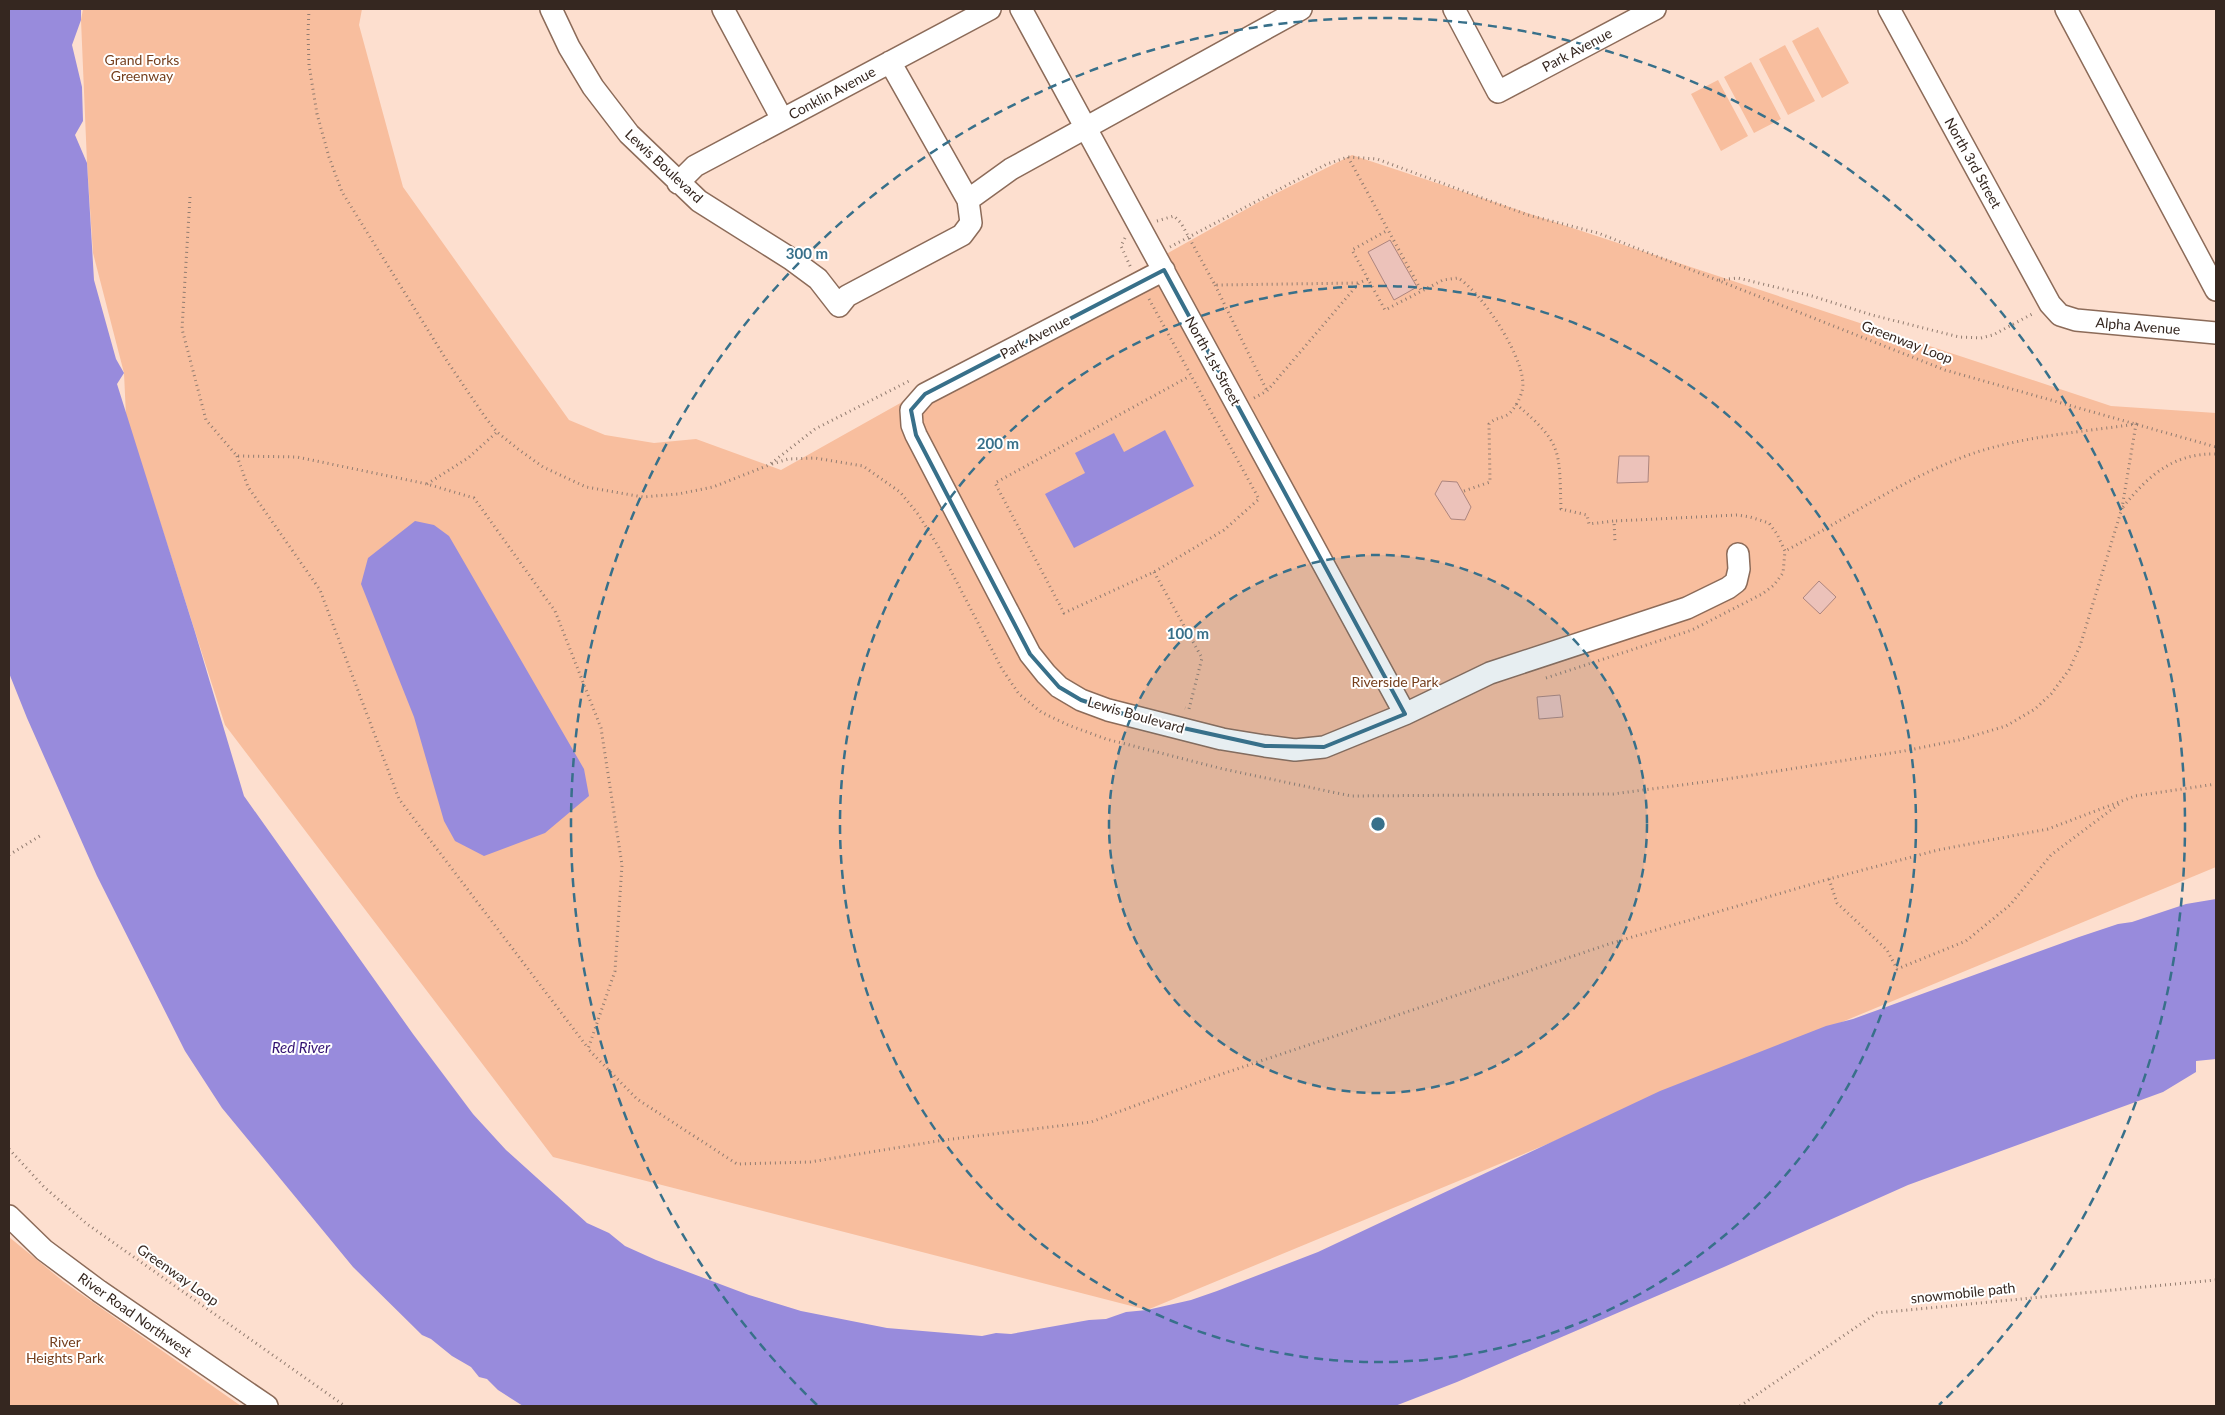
<svg xmlns="http://www.w3.org/2000/svg" width="2225" height="1415" viewBox="0 0 2225 1415" font-family="Lato,sans-serif">
<style>
.green{fill:#f8be9e}
.water{fill:#988bdc}
.building{fill:#ecc2ba;stroke:#ad857e}
.lines{fill:none;stroke-linecap:round;stroke-linejoin:round}
.minor-casing{stroke:#8c6b59;stroke-width:24}
.path{stroke:#917c70;stroke-width:3;stroke-dasharray:1 4;stroke-linecap:butt}
.minor{stroke:#fff;stroke-width:21}
.marked{fill:none;stroke:#38708a;stroke-width:4;stroke-linejoin:round}
.ring{fill:none;stroke:#38708a;stroke-width:2.5;stroke-dasharray:9 6}
.labels{text-anchor:middle;stroke-width:4;stroke-linejoin:round;paint-order:stroke}
.street-label{font-size:14px;fill:#352720;stroke:#fff}
.park-label{font-size:14px;fill:#753f1d;stroke:#fff}
.water-label{font-size:15px;font-style:italic;fill:#341473;stroke:#fff}
.centre{fill:#38708a;stroke:#fff;stroke-width:2.5}
.ring-label{font-size:15px;text-anchor:middle;font-weight:bold;fill:#38708a;stroke:#fff;stroke-width:4;stroke-linejoin:round;paint-order:stroke}
</style>
<rect width="100%" height="100%" fill="#fddfcf"/>
<path class="green" d="M83,9h279l-3,16 44,162 166,233 36,15 49,8 42,-4 85,31 478,-268 93,-47 759,251 105,7v454l-1069,443 -594,-153 -328,-432 -99,-309 -2,-43 -31,-120 -6,-90 -6,-143z
M1818,27l31,56 -27,15 -30,-57z
M1785,45l30,56 -27,14 -29,-56z
M1751,62l30,57 -27,14 -30,-56z
M1718,80l30,56 -27,15 -30,-57z
M9,1237l55,45 177,124h-232z"/>
<path class="water" d="M9,9h72v11l-9,25 10,42 1,34 -8,14 12,28 7,117 22,79 8,14 -7,11 78,248 49,164 169,238 60,80 33,36 81,73 22,10 16,13 31,14 93,35 52,16 86,17 95,8 14,-3 15,1 78,-14 17,-1 20,-7 21,-2 44,-10 26,-9 101,-39 342,-161 166,-65 27,-7 226,-82 39,-13 14,-2 54,-18 30,-5v160l-20,2v11l-33,20 -255,93 -184,82 -267,115 -62,24h-872l-25,-16 -11,-11 -8,-2 -8,-10 -19,-11 -21,-17 -9,-4 -69,-68 -131,-159 -37,-57 -88,-175 -70,-158 -18,-45z
M1165,430l29,56 -120,62 -29,-54 40,-21 -10,-20 39,-20 10,19z
M415,521l19,4 15,11 135,233 5,27 -44,37 -61,23 -29,-15 -11,-20 -30,-104 -53,-133 7,-26z"/>
<path class="building" d="M1390,240l27,47 -23,13 -26,-48z
M1619,456h30l-1,26 -31,1z
M1442,481l15,1 14,25 -6,13 -14,-1 -16,-25z
M1819,581l17,16 -16,17 -17,-16z
M1560,695l3,22 -24,2 -2,-22z"/>
<g class="lines">
<defs>
<path id="minor" d="M551,9l18,38 24,40 36,47 70,67 92,58 27,20 21,27 8,-10 115,-61 9,-12 -3,-23 -78,-138
M723,9l59,110
M1021,9l384,705
M1454,9l44,83 157,-83
M1889,9l161,295 10,11 16,5 140,13
M2066,9l150,281
M678,183l17,-17 295,-157
M968,200l43,-31 290,-160
M1164,270l-239,124 -14,16 1,15 4,10 114,219 16,20 13,13 22,13 27,10 114,29 43,7 30,4 29,-3 81,-33 85,-41 197,-65 41,-20 8,-6 3,-13 -1,-15
M9,1216l35,34 55,41 168,115"/>
</defs>
<use href="#minor" class="minor-casing"/>
<path class="path" d="M309,9l-1,24 1,32 8,49 12,43 13,35 107,172 36,53 12,15 21,17 25,18 43,20 57,10 35,-3 35,-7 56,-22 46,-36 96,-49
M1348,157l73,133
M190,197l-8,132 24,91 31,36 60,1 130,27 47,14 81,113 46,117 21,137 -7,106 -27,78 49,50 100,65 73,-2 134,-22 147,-18 116,-43 405,-136 217,-64 109,-29 110,-21 87,-33 81,-12
M1157,221l17,-5 7,7 34,62 144,-2
M1125,238l-4,8 10,22
M1170,247l157,-83 21,-7 29,2 151,56 70,18 347,137 271,77
M1368,279l-16,-29 36,-20
M1719,280l19,-2 74,18 60,19 87,22 22,1 12,-3 41,-22
M1215,285l52,106
M1149,299l110,200 -35,31 -70,42 -90,41 -69,-130 195,-107
M1254,398l13,-7 92,-108 9,-4 17,31 58,-30 15,-2c23,13 72,86 64,113 -2,8 -9,22 -17,25 -7,3 -10,2 -16,8l1,58 -26,9
M1516,404c47,40 43,46 45,105l26,6 2,9 25,-3 1,21
M237,456l11,31 72,103 79,209 189,249
M772,464l16,-5 27,-1 48,8 37,26 18,22 20,32 64,123 17,25 22,18 27,13 38,14 117,30 128,27 262,-2 114,-15 177,-28 55,-11 47,-14 29,-17 16,-15 18,-24 11,-24 42,-138 14,-84c-61,9 -127,13 -183,37 -59,24 -112,61 -168,90
M427,484l41,-26 29,-26
M2123,507c25,-31 50,-54 93,-53
M1154,572l48,86 -13,51 -4,-1
M1546,678l146,-48 70,-36 12,-9 9,-12 2,-22 -8,-17 -8,-11 -19,-6 -12,-2 -124,6
M9,855l34,-21
M1829,879l8,24 50,47 10,19 69,-28 44,-36 41,-50 68,-51
M9,1149l35,38 43,37 258,182
M1740,1406l137,-93 339,-33"/>
<use href="#minor" class="minor"/>
</g>
<path class="marked" d="M1164,270l241,444 -81,33 -59,-1 -132,-29 -52,-17 -22,-13 -29,-33 -114,-219 -5,-25 14,-16z"/>
<circle cx="1378" cy="824" r="269" fill="#38708a" fill-opacity=".12"/>
<g class="ring">
<circle cx="1378" cy="824" r="269"/>
<circle cx="1378" cy="824" r="538"/>
<path d="M817 1405A807 807 0 1 1 1939 1405"/>
</g>
<g class="labels">
<g class="street-label">
<text transform="translate(1577 50) rotate(-28)" y="5">Park Avenue</text>
<text transform="translate(832 93) rotate(-28)" y="5">Conklin Avenue</text>
<text transform="translate(1973 163) rotate(61)" y="5">North 3rd Street</text>
<text transform="translate(664 166) rotate(43)" y="5">Lewis Boulevard</text>
<text transform="translate(2138 326) rotate(5)" y="5">Alpha Avenue</text>
<text transform="translate(1035 337) rotate(-28)" y="5">Park Avenue</text>
<text transform="translate(1907 342) rotate(21)" y="5">Greenway Loop</text>
<text transform="translate(1213 361) rotate(61)" y="5">North 1st Street</text>
<text transform="translate(1136 715) rotate(16)" y="5">Lewis Boulevard</text>
<text transform="translate(178 1275) rotate(35)" y="5">Greenway Loop</text>
<text transform="translate(1963 1293) rotate(-6)" y="5">snowmobile path</text>
<text transform="translate(135 1315) rotate(35)" y="5">River Road Northwest</text>
</g>
<g class="park-label">
<text x="142" y="65">Grand Forks<tspan x="142" dy="16">Greenway</tspan></text>
<text x="1395" y="687">Riverside Park</text>
<text x="65" y="1347">River<tspan x="65" dy="16">Heights Park</tspan></text>
</g>
<g class="water-label">
<text x="301" y="1053">Red River</text>
</g>
</g>
<circle cx="1378" cy="824" r="8" class="centre"/>
<g class="ring-label">
<text x="807" y="259">300 m</text>
<text x="998" y="449">200 m</text>
<text x="1188" y="639">100 m</text>
</g>
<rect width="2225" height="1415" fill="none" stroke="#352720" stroke-width="20"/>
</svg>
